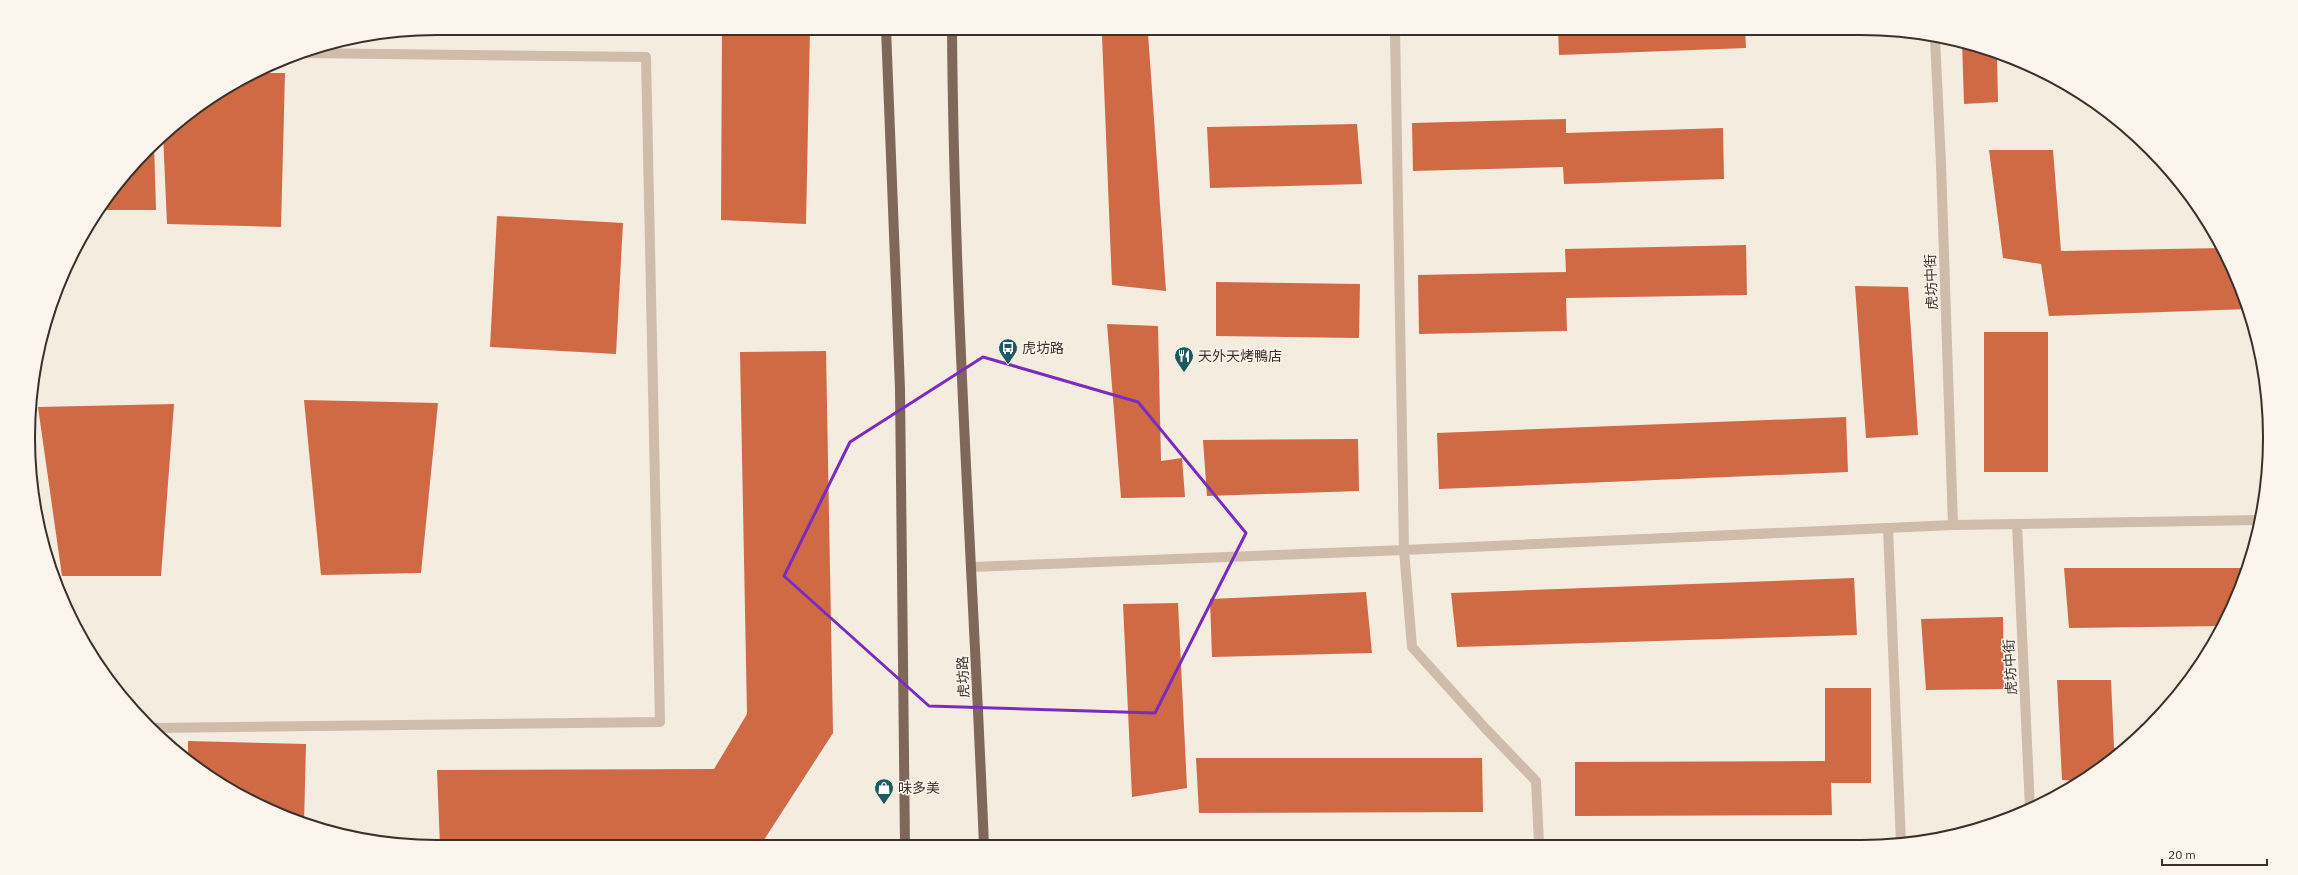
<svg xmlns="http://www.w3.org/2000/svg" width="2298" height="875" viewBox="0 0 2298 875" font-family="'IBM Plex Sans','Noto Sans SC',sans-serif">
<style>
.building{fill:#cf6a44}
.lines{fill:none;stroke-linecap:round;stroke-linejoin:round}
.minor{stroke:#cfbcaa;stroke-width:10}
.major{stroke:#7f685a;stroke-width:10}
.marked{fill:none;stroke:#7b2cbf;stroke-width:3;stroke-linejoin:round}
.labels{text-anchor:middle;stroke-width:3;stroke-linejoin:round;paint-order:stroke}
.street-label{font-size:14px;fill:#3c302a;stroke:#fcf5ed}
.poi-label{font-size:14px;fill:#3c302a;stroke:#fcf5ed;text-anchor:start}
.rim{fill:none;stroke:#3c302a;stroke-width:2}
</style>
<rect width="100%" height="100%" fill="#f5ece0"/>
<path class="building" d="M722,28h88l-4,196 -85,-4z
M1215,28h155l1,3 -155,4z
M1558,28h187l1,20 -187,7z
M1148,33l18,258 -54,-6 -10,-249z
M1962,41l35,12 1,49 -34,2z
M254,73h31l-4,154 -114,-3 -4,-90 70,-51z
M1566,119v14l157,-5 1,51 -160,5 -1,-17 -150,4 -1,-48z
M1357,124l5,60 -152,4 -3,-61z
M154,143l2,67h-57l30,-42z
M1989,150h64l8,101 161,-3 27,61 -200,7 -8,-52 -38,-6z
M497,216l126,7 -7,131 -126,-7z
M1746,245l1,50 -181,3 1,33 -148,3 -1,-59 148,-3 -1,-23z
M1216,282l144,2 -1,54 -143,-2z
M1855,286l53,1 10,148 -52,3z
M1107,324l51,2 3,135 21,-3 3,39 -64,1z
M1984,332h64v140h-64z
M826,351l7,382 -73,113 -320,1 -3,-77 277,-1 33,-55 -7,-362z
M304,400l134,3 -17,170 -100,2z
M174,404l-13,172h-99l-24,-169z
M1846,417l2,55 -409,17 -2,-56z
M1358,439l1,52 -152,5 -4,-56z
M2064,568h184l-9,26 -17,32 -153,2z
M1854,578l3,57 -400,12 -6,-54z
M1366,592l6,61 -160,4 -2,-58z
M1178,603l9,185 -55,9 -9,-193z
M2003,617l1,72 -78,1 -5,-71z
M2057,680h54l3,68h12l-49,33 -15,-1z
M1825,688h46v95h-40l1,32 -257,1v-54l250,-1z
M188,741l118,3 -2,79 -47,-18 -69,-42z
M1196,758h286l1,54 -284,1z"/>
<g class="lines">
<path class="minor" d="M1395,28l9,522 8,97 73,81 51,53 3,63
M1935,38l6,126 12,361
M2017,524l13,285
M1888,528l13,315
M972,567l432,-17 549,-25 307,-5
M151,728l509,-6 -14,-665 -348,-4"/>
<path class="major" d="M886,28l14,361 5,457
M952,28c2,273 21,545 32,818"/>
</g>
<path class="marked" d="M983,357l155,45 108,131 -91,180 -226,-7 -145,-130 66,-134z"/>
<defs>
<symbol id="bus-pin" viewBox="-11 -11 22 30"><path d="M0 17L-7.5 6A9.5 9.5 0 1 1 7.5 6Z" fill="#1b5a61" stroke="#fcf5ed"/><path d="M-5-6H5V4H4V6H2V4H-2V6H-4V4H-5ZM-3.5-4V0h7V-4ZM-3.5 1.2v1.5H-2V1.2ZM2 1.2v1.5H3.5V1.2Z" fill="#fff"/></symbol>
<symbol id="restaurant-pin" viewBox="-11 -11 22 30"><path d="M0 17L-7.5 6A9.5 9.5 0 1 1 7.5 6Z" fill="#1b5a61" stroke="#fcf5ed"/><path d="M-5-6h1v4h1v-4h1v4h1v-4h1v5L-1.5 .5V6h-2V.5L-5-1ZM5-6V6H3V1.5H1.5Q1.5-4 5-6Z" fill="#fff"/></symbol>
<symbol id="shop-pin" viewBox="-11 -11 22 30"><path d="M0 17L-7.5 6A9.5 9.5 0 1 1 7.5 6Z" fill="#1b5a61" stroke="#fcf5ed"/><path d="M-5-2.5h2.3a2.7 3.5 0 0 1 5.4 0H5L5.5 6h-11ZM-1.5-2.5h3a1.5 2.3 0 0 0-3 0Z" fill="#fff"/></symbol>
</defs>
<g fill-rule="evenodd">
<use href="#bus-pin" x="997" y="337" width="22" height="30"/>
<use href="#restaurant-pin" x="1173" y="345" width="22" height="30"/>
<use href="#shop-pin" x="873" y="777" width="22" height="30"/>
</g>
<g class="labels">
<g class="street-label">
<text transform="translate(1931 282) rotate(-92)" y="5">虎坊中街</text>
<text transform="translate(2010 667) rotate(-93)" y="5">虎坊中街</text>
<text transform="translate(963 677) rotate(-92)" y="5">虎坊路</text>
</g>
<g class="poi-label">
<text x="1022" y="353">虎坊路</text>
<text x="1198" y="361">天外天烤鴨店</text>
<text x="898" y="793">味多美</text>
</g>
</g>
<path d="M0 0H2298V875H0ZM437 35H1861A402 402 0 0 1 2263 437V438A402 402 0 0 1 1861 840H437A402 402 0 0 1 35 438V437A402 402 0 0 1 437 35Z" fill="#fcf5ed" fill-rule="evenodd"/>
<path class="rim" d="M437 35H1861A402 402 0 0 1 2263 437V438A402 402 0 0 1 1861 840H437A402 402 0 0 1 35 438V437A402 402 0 0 1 437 35Z"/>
<path d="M2162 859v6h105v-6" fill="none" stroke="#3c302a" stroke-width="2"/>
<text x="2168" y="859" font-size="12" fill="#3c302a" stroke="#fcf5ed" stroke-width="3" paint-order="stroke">20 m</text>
</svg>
